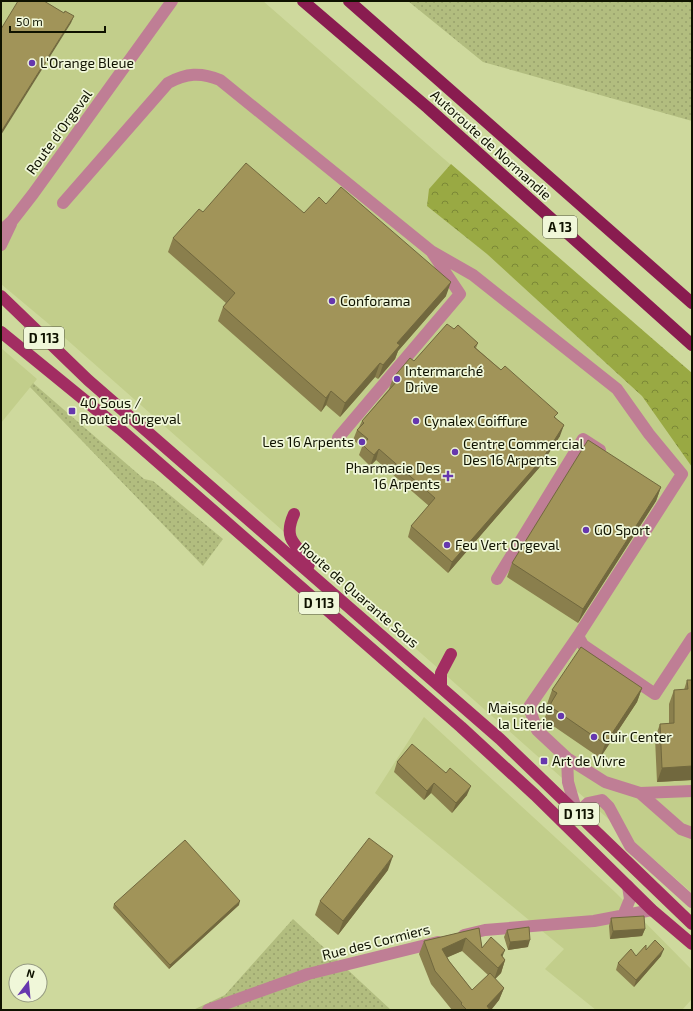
<svg xmlns="http://www.w3.org/2000/svg" width="693" height="1011" viewBox="0 0 693 1011" font-family="'Exo 2',sans-serif">
<style>
.built{fill:#c2ce8b}
.grass{fill:url(#grass-dots)}
.forest{fill:url(#forest-crowns)}
.lines{fill:none;stroke-linecap:round;stroke-linejoin:round}
.minor{stroke:#bf7e95;stroke-width:12}
.major{stroke:#a22d62;stroke-width:12}
.highway{stroke:#891c50;stroke-width:12}
.wall{fill:#8a7f4d;fill-rule:evenodd}
.shaded-wall{fill:#71683e}
.building{fill:#a19459;stroke:#71683e}
.poi-dot{fill:#6637ae;stroke:#f0f7d9;stroke-width:1.5}
.labels{text-anchor:middle;stroke-width:3.5;stroke-linejoin:round;paint-order:stroke}
.shield{fill:#f0f7d9;stroke:#525741;stroke-width:1}
.shield-label{font-size:13px;font-weight:bold;fill:#0f1200}
.poi-label{font-size:14px;fill:#0f1200;stroke:#f0f7d9;text-anchor:start}
.street-label{font-size:14px;fill:#0f1200;stroke:#f0f7d9}
</style>
<defs>
<pattern id="grass-dots" width="8" height="8" patternUnits="userSpaceOnUse"><rect width="8" height="8" fill="#b2bd7f"/><path d="M2 2h.1M6 6h.1" fill="none" stroke="#98a16c" stroke-width="1.8" stroke-linecap="round"/></pattern>
<pattern id="forest-crowns" width="20" height="18" patternUnits="userSpaceOnUse"><rect width="20" height="18" fill="#99a943"/><path d="M2 6a3 3 0 1 1 6 0M12 15a3 3 0 1 1 6 0" fill="none" stroke="#7b8836"/></pattern>
</defs>
<rect width="100%" height="100%" fill="#ced99d"/>
<path class="built" d="M1,1h262l414,361 15,25v506l-636,-563 -55,-46z
M1,348l36,31 -36,44z
M424,717l192,176 76,77v29l-10,11h-86l-51,-41 19,-20 -189,-156z"/>
<path class="grass" d="M408,1h284v120l-209,-59z
M33,383l111,96 9,2 70,58 -20,27 -173,-179z
M293,919l98,91h-198l32,-15z"/>
<path class="forest" d="M451,164l241,209v94l-50,-71 -155,-142 -60,-48 2,-17z"/>
<g class="lines">
<path class="minor" d="M63,203l105,-120c18,-10 33,-11 52,-3l211,171 29,43 -122,144
M1,231l11,-10 21,-27 139,-193
M1,245l10,-21
M431,251l42,24 144,114 32,45 33,40 -104,162 -49,71 8,23 30,28 38,24 35,11 41,36 11,4
M497,579l86,-140 17,11
M578,636l5,9 72,49 37,-56
M567,758l1,24 9,31
M640,793l52,-2
M566,825l22,-22 14,-3 7,7 21,39 62,56
M623,916l7,-17 -2,-13
M464,935l21,-5 109,-9 58,-11
M208,1010l100,-36 130,-32"/>
<path class="major" d="M1,296l87,84 412,359 192,185
M1,332l119,97 341,298 74,68 117,115 40,34
M294,514c-11,24 0,30 16,47l-3,9
M441,686v-13l10,-19"/>
<path class="highway" d="M303,1l125,107 264,237
M349,1l343,302"/>
</g>
<path class="wall" d="M326,204l120,92 -48,55 -3,8 -17,20 -3,-2 -35,40 -14,-12 -5,7 -103,-91 5,-14 3,-4 -58,-51 5,-14 30,-26 101,1z
M454,329l24,14 -2,5 80,70 4,18 -21,32 -91,105 -40,-36 3,-11 18,-20 -53,-46 -6,6 -11,-11 3,-8 -9,-7 4,-10 2,-3 3,-6 27,-32 4,-11 21,-17z
M661,487l-5,14 -78,122 -71,-46 5,-14z
M692,669v111l-35,2 -2,-44 5,-14h9v-20l5,-14h10l3,-10h4v-8z
M642,688l-5,14 -37,56 -54,-37 -1,-4 5,-11 -3,-2 5,-14z
M397,762l70,33 -15,18 -21,-20 -7,7 -30,-28z
M388,870l-50,65 -23,-20 5,-14z
M114,904l125,1 -70,64 -56,-61z
M611,918l34,11 -3,7 -32,3 -1,-13z
M479,928l3,20 21,9 2,3 -4,13 -6,6 9,9 -5,12 -8,10h-39l-21,-26 -12,-30 5,-13zM462,951l26,24 -16,15 -23,-29 -2,-4z
M507,930l21,17 -20,3 -4,-13z
M646,950l15,6 -27,31 -18,-17 2,-7 18,-7z"/>
<path class="shaded-wall" d="M74,16l-3,7 -70,112v-3z
M451,282l-5,14 -48,55 -3,8 -17,20 5,-14 14,-22z
M380,363l-5,14 -35,40 5,-14z
M331,391l-5,14 -5,7 5,-14z
M564,425l-4,11 -21,32 -91,105 4,-11z
M379,449l-3,11 -6,6 4,-11z
M661,487l-5,14 -78,122 5,-14z
M642,688l-5,14 -37,56 5,-14z
M692,766v14l-35,2 5,-14z
M434,783l-3,10 -7,7 3,-9z
M471,786l-4,9 -15,18 4,-10z
M393,856l-5,14 -50,65 5,-14z
M240,901l-1,4 -70,64 1,-4z
M645,929l-3,7 -32,3 3,-8z
M466,938l-4,13 -25,11 5,-13z
M530,940l-2,7 -20,3 2,-8z
M664,949l-3,7 -27,31 2,-7z
M505,950l-5,13 1,-8z
M505,960l-4,13 -7,7 4,-12z
M504,988l-5,12 -8,10 -4,-4z"/>
<path class="building" d="M18,1h26l20,12 1,-2 9,5 -73,116v-103z
M246,163l58,50 15,-16 7,7 15,-17 110,95 -54,61 3,2 -17,20 -3,-2 -35,40 -14,-12 -5,7 -103,-91 12,-14 -62,-55 26,-29 4,3z
M447,324l7,5 4,-4 20,18 -4,4 27,23 4,-4 53,47 -4,4 10,8 -21,33 -91,104 -41,-36 24,-28 -56,-49 -5,6 -6,-5 -5,-5 5,-6 -11,-9 7,-7 -2,-2 35,-40 -4,-3 17,-20 4,3z
M588,440l73,47 -78,122 -71,-46z
M581,647l61,41 -37,56 -54,-37v-4l6,-10 -5,-3z
M687,680h5v86l-30,2 -2,-44 14,-1v-33l14,-1z
M412,744l34,29 4,-5 21,18 -15,17 -22,-20 -7,8 -30,-29z
M369,838l24,18 -50,65 -23,-20z
M185,840l55,61 -70,64 -56,-61z
M644,916l1,13 -32,2 -2,-13z
M529,927l1,13 -20,2 -3,-12z
M479,928l3,20 9,-11 14,13 -4,5 4,5 -7,8 -32,-30 -24,11 7,12 23,29 18,-17 14,15 -17,18 3,4h-23l-6,-6 1,-1 -27,-32 -11,-30z
M655,940l9,9 -28,31 -18,-17 13,-14 5,7 10,-11v5z"/>
<g class="poi-dot">
<circle cx="32" cy="63" r="4"/>
<circle cx="332" cy="301" r="4"/>
<circle cx="397" cy="379" r="4"/>
<rect x="68" y="407" width="8" height="8" rx="2"/>
<circle cx="416" cy="421" r="4"/>
<circle cx="362" cy="442" r="4"/>
<circle cx="455" cy="452" r="4"/>
<path d="M446 470h4v4h4v4h-4v4h-4v-4h-4v-4h4z"/>
<circle cx="586" cy="530" r="4"/>
<circle cx="447" cy="545" r="4"/>
<circle cx="561" cy="716" r="4"/>
<circle cx="594" cy="737" r="4"/>
<rect x="540" y="757" width="8" height="8" rx="2"/>
</g>
<g class="labels">
<g class="shield">
<rect x="543" y="216" width="34" height="22" rx="3"/>
<rect x="24" y="327" width="40" height="22" rx="3"/>
<rect x="299" y="592" width="40" height="22" rx="3"/>
<rect x="559" y="803" width="40" height="22" rx="3"/>
</g>
<g class="shield-label">
<text x="560" y="232">A 13</text>
<text x="44" y="343">D 113</text>
<text x="319" y="608">D 113</text>
<text x="579" y="819">D 113</text>
</g>
<g class="poi-label">
<text x="40" y="68">L'Orange Bleue</text>
<text x="340" y="306">Conforama</text>
<text x="405" y="376">Intermarché<tspan x="405" dy="16">Drive</tspan></text>
<text x="80" y="408">40 Sous /<tspan x="80" dy="16">Route d'Orgeval</tspan></text>
<text x="424" y="426">Cynalex Coiffure</text>
<text x="354" y="447" text-anchor="end">Les 16 Arpents</text>
<text x="463" y="449">Centre Commercial<tspan x="463" dy="16">Des 16 Arpents</tspan></text>
<text x="440" y="473" text-anchor="end">Pharmacie Des<tspan x="440" dy="16">16 Arpents</tspan></text>
<text x="594" y="535">GO Sport</text>
<text x="455" y="550">Feu Vert Orgeval</text>
<text x="553" y="713" text-anchor="end">Maison de<tspan x="553" dy="16">la Literie</tspan></text>
<text x="602" y="742">Cuir Center</text>
<text x="552" y="766">Art de Vivre</text>
</g>
<g class="street-label">
<text transform="translate(59 132) rotate(-54)" y="5">Route d'Orgeval</text>
<text transform="translate(491 145) rotate(42)" y="5">Autoroute de Normandie</text>
<text transform="translate(359 595) rotate(41)" y="5">Route de Quarante Sous</text>
<text transform="translate(376 942) rotate(-14)" y="5">Rue des Cormiers</text>
</g>
</g>
<rect width="693" height="1011" fill="none" stroke="#0f1200" stroke-width="4"/>
<g transform="translate(28 983) rotate(16)"><circle r="19" fill="#f0f7d9" stroke="#969b82"/>
<path d="M0-3L7 15L0 10L-7 15Z" fill="#6637ae"/>
<text y="-6" font-size="11" font-weight="bold" text-anchor="middle" fill="#0f1200">N</text>
</g>
<path d="M10 26v6h95v-6" fill="none" stroke="#0f1200" stroke-width="2"/>
<text x="16" y="26" font-size="12" fill="#0f1200" stroke="#f0f7d9" stroke-width="3" paint-order="stroke">50 m</text>
</svg>
